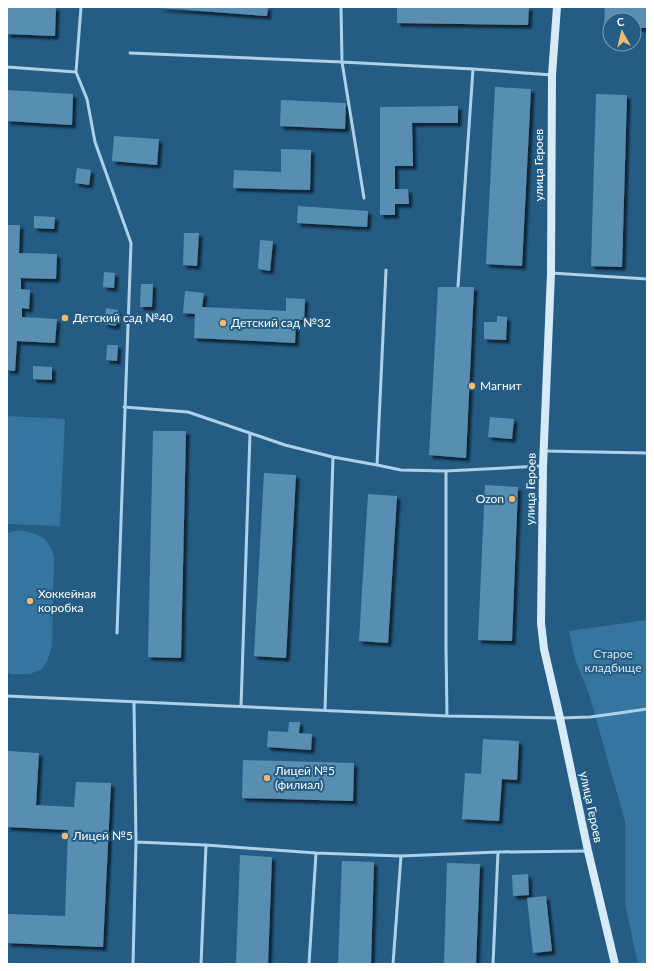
<svg xmlns="http://www.w3.org/2000/svg" width="654" height="971" viewBox="0 0 654 971" font-family="Lato,sans-serif">
<style>
.green{fill:#35759f}
.building{fill:#598eb1;filter:url(#shadow)}
.lines{fill:none;stroke-linecap:round;stroke-linejoin:round}
.lane{stroke:#add1e8;stroke-width:3}
.secondary{stroke:#d7eaf7;stroke-width:8}
.poi-dot{fill:#f2b971;stroke:#245c84;stroke-width:1.5}
.labels{text-anchor:middle;stroke-width:4;stroke-linejoin:round;paint-order:stroke}
.street-label{font-size:12px;fill:#fff;stroke:#245c84}
.poi-label{font-size:12px;fill:#fff;stroke:#245c84;text-anchor:start}
.park-label{font-size:12px;fill:#d1e7f6;stroke:#245c84}
</style>
<defs>
<filter id="shadow"><feDropShadow dx="3.5" dy="3.5" stdDeviation="1" flood-color="#0009"/></filter>
</defs>
<rect width="100%" height="100%" fill="#245c84"/>
<path class="green" d="M7,416l58,3 -5,107 -53,-2z
M18,530c12,2 25,4 31,15 3,3 4,8 5,12l-2,88 -4,14 -6,10 -12,5h-19l-4,-2v-139z
M647,620v344h-9l-13,-60v-83l-36,-127 -14,-35 -6,-28z"/>
<path class="building" d="M7,7h49l-1,29 -48,-2z
M160,7h108l-1,9 -107,-8z
M397,7h132l-1,18 -131,-2z
M605,7h42v21h-13v-8h-24v7h-6z
M495,87l36,2 -9,177 -36,-2z
M7,90l66,4 -1,31 -65,-4z
M596,94l31,1 -5,172 -31,-1z
M281,100l65,3 -1,26 -65,-3z
M458,106v17h-46l1,43h-18v23h13l1,15h-14v11h-15v-108z
M114,136l45,3 -2,26 -45,-4z
M281,149l30,1 -1,40 -77,-2 1,-18 47,2z
M77,168l14,2 -2,15 -14,-2z
M298,206l70,5 -1,16 -70,-4z
M34,216l21,1 -1,12 -20,-1z
M7,225h13l-1,28 38,1 -1,25 -35,-1v11l9,1 -1,19 -7,-1v9l35,2 -2,24 -38,-2 -2,30 -8,-1z
M184,233h15l-2,33 -14,-1z
M260,240l13,1 -3,30 -12,-2z
M104,272l11,1 -1,15 -11,-1z
M141,284h12l-1,23h-12z
M438,287h36l-8,171 -37,-3z
M185,291l19,2 -2,14 84,4v-13l19,1 -1,21h-8l-1,23 -101,-5 1,-24 -12,-1z
M106,308l12,2 -2,16 -12,-2z
M497,316l10,1 -1,23 -22,-1v-17h13z
M107,345h11l-1,16 -11,-1z
M33,366l19,1v13l-19,-1z
M490,417l24,2 -2,20 -24,-2z
M153,431h33l-5,227 -33,-1z
M264,473l32,2 -10,183 -32,-2z
M485,485l33,2 -6,154 -34,-1z
M368,494l29,2 -9,147 -29,-2z
M289,722h11l-1,11 13,1 -1,16 -44,-3 1,-16 20,1z
M483,739l36,2 -2,39 -15,-1 -3,42 -37,-2 3,-46 16,1z
M7,751l32,2 -3,52 38,2 2,-25 35,1 -8,164 -96,-4v-29l58,2 3,-86 -61,-3z
M243,760l111,3 -1,38 -111,-3z
M240,855l32,2 -4,107h-32z
M342,861l32,1 -3,102h-33z
M447,863l33,1 -4,100h-32z
M528,874l1,21 -16,1 -1,-21z
M546,896l6,55 -19,2 -6,-55z"/>
<g class="lines">
<path class="lane" d="M81,7l-5,65 11,27 8,43 36,101 -14,390
M341,7l1,55 22,136
M130,53l212,9 131,7
M7,67l69,5
M551,273l96,6
M458,286l15,-217 79,6
M124,407l64,5 97,33 48,12 44,8 24,5 45,1 95,-5
M544,451l103,2
M377,465l9,-195
M446,471v176l1,69
M7,696l440,20 113,2 30,-1 22,-3 35,-5
M134,702l2,140
M241,707l9,-274
M325,710l8,-253
M498,852l90,-1
M133,964l3,-122 70,3 110,8 85,3 97,-4 -5,112
M201,964l5,-119
M309,964l7,-111
M393,964l8,-108"/>
<path class="secondary" d="M557,7l-5,68 -1,198 -8,193 -2,157 3,26 16,69 28,133 27,113"/>
</g>
<g class="poi-dot">
<circle cx="65" cy="318" r="4"/>
<circle cx="223" cy="323" r="4"/>
<circle cx="472" cy="386" r="4"/>
<circle cx="512" cy="499" r="4"/>
<circle cx="30" cy="601" r="4"/>
<circle cx="267" cy="778" r="4"/>
<circle cx="65" cy="836" r="4"/>
</g>
<g class="labels">
<g class="street-label">
<text transform="translate(539 165) rotate(-90)" y="4">улица Героев</text>
<text transform="translate(531 489) rotate(-89)" y="4">улица Героев</text>
<text transform="translate(591 807) rotate(78)" y="4">улица Героев</text>
</g>
<g class="poi-label">
<text x="73" y="322">Детский сад №40</text>
<text x="231" y="327">Детский сад №32</text>
<text x="480" y="390">Магнит</text>
<text x="504" y="503" text-anchor="end">Ozon</text>
<text x="38" y="598">Хоккейная<tspan x="38" dy="14">коробка</tspan></text>
<text x="275" y="775">Лицей №5<tspan x="275" dy="14">(филиал)</tspan></text>
<text x="73" y="840">Лицей №5</text>
</g>
<g class="park-label">
<text x="613" y="658">Старое<tspan x="613" dy="14">кладбище</tspan></text>
</g>
</g>
<rect width="654" height="971" fill="none" stroke="#ffffff" stroke-width="16"/>
<g transform="translate(622 32) rotate(352)"><circle r="19" fill="#245c84" stroke="#7c9db5"/>
<path d="M0-3L7 15L0 10L-7 15Z" fill="#f2b971"/>
<text y="-6" font-size="11" font-weight="bold" text-anchor="middle" fill="#ffffff">С</text>
</g>
</svg>
